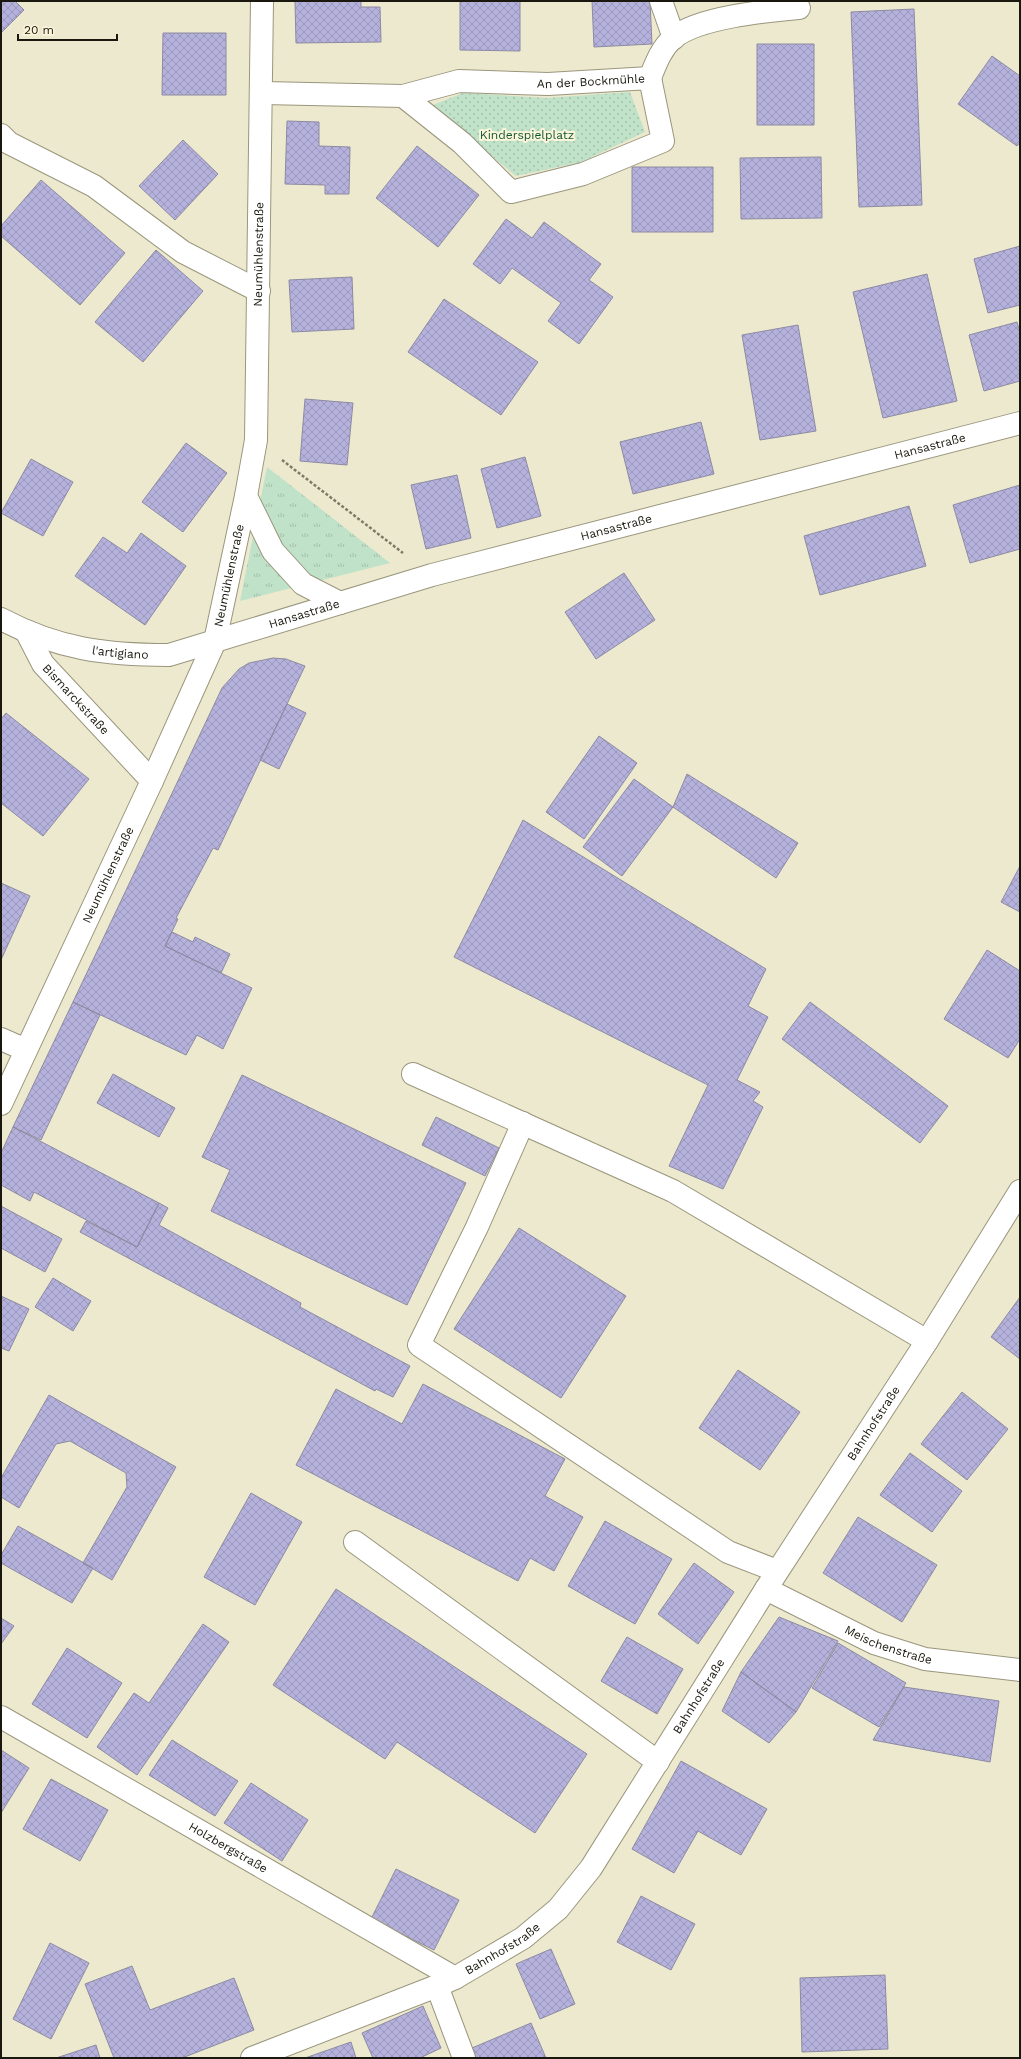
<svg xmlns="http://www.w3.org/2000/svg" width="1021" height="2059" viewBox="0 0 1021 2059" font-family="'Work Sans',sans-serif">
<style>
.grass{fill:url(#grass-tufts)}
.park{fill:url(#park-dots)}
.building{fill:url(#building-cross-hatch);stroke:#8c8aa2}
.lines{fill:none;stroke-linecap:round;stroke-linejoin:round}
.minor-casing{stroke:#9a967d;stroke-width:24}
.path{stroke:#7d7a68;stroke-width:2.5;stroke-dasharray:3 2;stroke-linecap:butt}
.minor{stroke:#fff;stroke-width:22}
.labels{text-anchor:middle;stroke-width:4;stroke-linejoin:round;paint-order:stroke}
.street-label{font-size:12px;fill:#19170e;stroke:#fbf6db}
.park-label{font-size:12px;fill:#115732;stroke:#fbf6db}
</style>
<defs>
<pattern id="grass-tufts" width="24" height="20" patternUnits="userSpaceOnUse"><rect width="24" height="20" fill="#bfe2c9"/><path d="M3 7l-1-3M5 7V3M7 7l1-3M15 17l-1-3M17 17v-4M19 17l1-3" fill="none" stroke="#a4c1ab"/></pattern>
<pattern id="park-dots" width="8" height="8" patternUnits="userSpaceOnUse"><rect width="8" height="8" fill="#bfe2c9"/><path d="M2 2h.1M6 6h.1" fill="none" stroke="#a4c1ab" stroke-width="1.8" stroke-linecap="round"/></pattern>
<pattern id="building-cross-hatch" width="8" height="8" patternUnits="userSpaceOnUse"><rect width="8" height="8" fill="#b5b1dd"/><path d="M0 0l8 8M0 8l8-8" fill="none" stroke="#9b98bc"/></pattern>
</defs>
<rect width="100%" height="100%" fill="#ede9ce"/>
<path class="grass" d="M267,467l123,96 -150,38z"/>
<path class="park" d="M630,92l15,40 -64,30 -65,14 -50,-41 -33,-30 30,-12 84,5z"/>
<path class="building" d="M1,1h14l9,9 -23,23z
M295,1h66v6h19l1,35 -85,1z
M460,1h60v50l-60,-1z
M592,1h58l2,43 -58,3z
M914,9l8,196 -63,2 -8,-195z
M163,33h63v62h-64z
M757,44h57v81h-57z
M992,56l28,20v66l-3,4 -59,-42z
M287,121l32,1v24l31,1 -1,47h-24v-9l-40,-1z
M183,140l35,34 -43,46 -36,-34z
M417,146l62,49 -41,52 -62,-49z
M821,157l1,61 -81,1 -1,-61z
M632,167h81v65h-81z
M41,180l84,73 -45,52 -79,-69v-10z
M506,219l26,19 12,-16 57,42 -12,16 24,17 -34,47 -31,-23 13,-18 -49,-35 -12,16 -27,-20z
M1020,246v59l-32,8 -14,-54z
M156,250l47,41 -60,71 -48,-40z
M927,274l30,127 -74,17 -30,-126z
M352,277l2,52 -62,3 -3,-52z
M444,299l94,63 -37,53 -93,-63z
M1017,322l3,11v48l-36,10 -15,-56z
M798,325l18,106 -56,9 -18,-105z
M305,399l48,4 -6,62 -47,-4z
M701,422l13,52 -81,20 -13,-52z
M186,443l41,30 -44,59 -41,-30z
M525,457l16,59 -44,12 -16,-59z
M31,459l42,23 -30,54 -42,-23z
M457,475l14,63 -45,11 -15,-64z
M1020,485v64l-50,14 -17,-58z
M909,506l17,60 -106,29 -16,-59z
M141,533l45,33 -41,59 -70,-49 28,-39 24,16z
M624,573l31,47 -59,39 -31,-47z
M273,658l13,1 19,7 -87,184 -5,-2 -37,70 2,1 -13,27 87,42 -29,61 -26,-14 -11,20 -113,-53 149,-314 17,-19 10,-6z
M287,704l19,9 -27,56 -19,-9z
M6,713l83,66 -46,57 -42,-33v-84z
M599,736l38,27 -53,76 -38,-27z
M687,774l111,69 -22,35 -103,-71z
M634,779l39,28 -51,69 -39,-29z
M523,820l243,149 -18,37 20,11 -31,63 23,12 -7,9 10,6 -40,82 -54,-23 39,-81 -254,-128z
M1020,866v46l-19,-10z
M1,883l29,13 -29,64z
M172,932l21,10 2,-5 35,17 -9,19 -56,-27z
M987,950l33,21v68l-12,19 -64,-39z
M73,1002l27,13 -59,125 -28,-13z
M810,1002l138,104 -28,37 -138,-104z
M113,1074l62,34 -16,29 -62,-34z
M242,1075l224,108 -59,122 -196,-94 19,-41 -28,-13z
M436,1117l63,31 -14,28 -63,-31z
M13,1127l146,76 -22,44 -103,-55 -4,9 -29,-16v-32z
M159,1203l9,5 -9,17 142,78 -1,4 110,59 -17,31 -17,-8 -1,2 -295,-159 6,-11 51,26z
M1,1206l61,33 -17,33 -44,-24z
M519,1228l107,68 -65,102 -107,-69z
M53,1278l38,23 -18,30 -38,-24z
M1,1296l28,13 -20,42 -8,-3z
M1020,1297v62l-29,-22z
M738,1370l62,42 -40,58 -61,-42z
M423,1384l142,75 -20,37 38,21 -29,54 -24,-13 -12,23 -222,-116 40,-76 66,35z
M962,1392l46,37 -41,51 -46,-36z
M49,1395l127,72 -64,113 -29,-17 44,-76 -1,-14 -56,-32 -14,3 -37,64 -18,-11v-19z
M910,1453l52,38 -30,41 -52,-37z
M251,1493l51,29 -47,83 -51,-28z
M858,1517l79,48 -35,57 -79,-49z
M605,1521l67,38 -37,65 -67,-38z
M18,1526l75,42 -21,35 -71,-40v-8z
M694,1563l40,29 -36,52 -40,-30z
M336,1589l251,165 -52,79 -138,-91 -12,17 -112,-74z
M779,1617l59,24 -42,71 -55,-40z
M1,1618l13,8 -13,18z
M203,1624l26,18 -92,133 -40,-28 37,-54 15,10z
M627,1637l56,32 -26,45 -56,-33z
M838,1643l68,40 -27,44 -67,-39z
M67,1648l55,35 -35,55 -55,-34z
M741,1672l55,40 -27,31 -47,-32z
M904,1687l95,14 -9,61 -117,-22z
M172,1740l66,41 -23,35 -66,-41z
M1,1750l28,18 -28,45z
M681,1761l86,48 -26,46 -43,-24 -24,42 -42,-24z
M51,1779l57,31 -28,51 -57,-32z
M251,1783l57,37 -26,41 -58,-38z
M396,1869l63,31 -25,50 -63,-31z
M641,1896l54,28 -24,46 -54,-28z
M50,1943l39,20 -38,76 -38,-20z
M551,1949l24,55 -35,15 -24,-55z
M132,1966l18,44 84,-32 20,52 -72,28h-68l-29,-74z
M885,1975l3,74 -86,3 -2,-74z
M423,2006l18,42 -21,10h-47l-11,-25z
M531,2023l15,35h-70l-4,-10z
M351,2042l5,16h-51z
M96,2045l4,13h-44z"/>
<g class="lines">
<defs>
<g id="minor">
<path d="M661,1l13,37"/>
<path d="M650,78c6,-15 11,-29 23,-40 26,-21 93,-27 126,-30"/>
<path id="s1" d="M263,93l140,3 56,-15 89,3 102,-6 13,63 -80,33 -72,18 -49,-49 -59,-47"/>
<path d="M1,135l8,8 85,43 89,66 76,39"/>
<path d="M246,496l27,55 30,33 37,19"/>
<path id="s2" d="M1,619c57,30 104,36 168,36l263,-80 588,-152"/>
<path id="s3" d="M27,633l16,31 109,117"/>
<path d="M1,1039l25,11"/>
<path d="M413,1074l260,117 254,150"/>
<path id="s4" d="M1,1104l151,-323 63,-140 31,-145 10,-56 6,-439"/>
<path d="M523,1123l-46,104 -58,118 309,207 49,19"/>
<path d="M355,1542l303,220"/>
<path id="s5" d="M766,1589l108,54 51,16 95,11"/>
<path id="s6" d="M1,1717l454,261"/>
<path d="M437,1986l27,72"/>
<path id="s7" d="M252,2058l185,-72 18,-8 68,-40 35,-29 33,-41 175,-279 161,-248 93,-150"/>
</g>
</defs>
<use href="#minor" class="minor-casing"/>
<path class="path" d="M282,460l121,93"/>
<use href="#minor" class="minor"/>
</g>
<g class="labels">
<g class="street-label">
<text dy="4" stroke="none"><textPath href="#s1" startOffset="330">An der Bockmühle</textPath></text>
<text dy="4" stroke="none"><textPath href="#s4" startOffset="901">Neumühlenstraße</textPath></text>
<text dy="4" stroke="none"><textPath href="#s2" startOffset="963">Hansastraße</textPath></text>
<text dy="4" stroke="none"><textPath href="#s2" startOffset="639">Hansastraße</textPath></text>
<text dy="4" stroke="none"><textPath href="#s4" startOffset="577">Neumühlenstraße</textPath></text>
<text dy="4" stroke="none"><textPath href="#s2" startOffset="315">Hansastraße</textPath></text>
<text dy="4" stroke="none"><textPath href="#s2" startOffset="125">l'artigiano</textPath></text>
<text dy="4" stroke="none"><textPath href="#s3" startOffset="83">Bismarckstraße</textPath></text>
<text dy="4" stroke="none"><textPath href="#s4" startOffset="253">Neumühlenstraße</textPath></text>
<text dy="4" stroke="none"><textPath href="#s7" startOffset="922">Bahnhofstraße</textPath></text>
<text dy="4" stroke="none"><textPath href="#s5" startOffset="135">Meischenstraße</textPath></text>
<text dy="4" stroke="none"><textPath href="#s7" startOffset="598">Bahnhofstraße</textPath></text>
<text dy="4" stroke="none"><textPath href="#s6" startOffset="262">Holzbergstraße</textPath></text>
<text dy="4" stroke="none"><textPath href="#s7" startOffset="274">Bahnhofstraße</textPath></text>
</g>
<g class="park-label">
<text x="527" y="139">Kinderspielplatz</text>
</g>
</g>
<rect width="1021" height="2059" fill="none" stroke="#19170e" stroke-width="4"/>
<path d="M18 34v6h99v-6" fill="none" stroke="#19170e" stroke-width="2"/>
<text x="24" y="34" font-size="12" fill="#19170e" stroke="#fbf6db" stroke-width="3" paint-order="stroke">20 m</text>
</svg>
